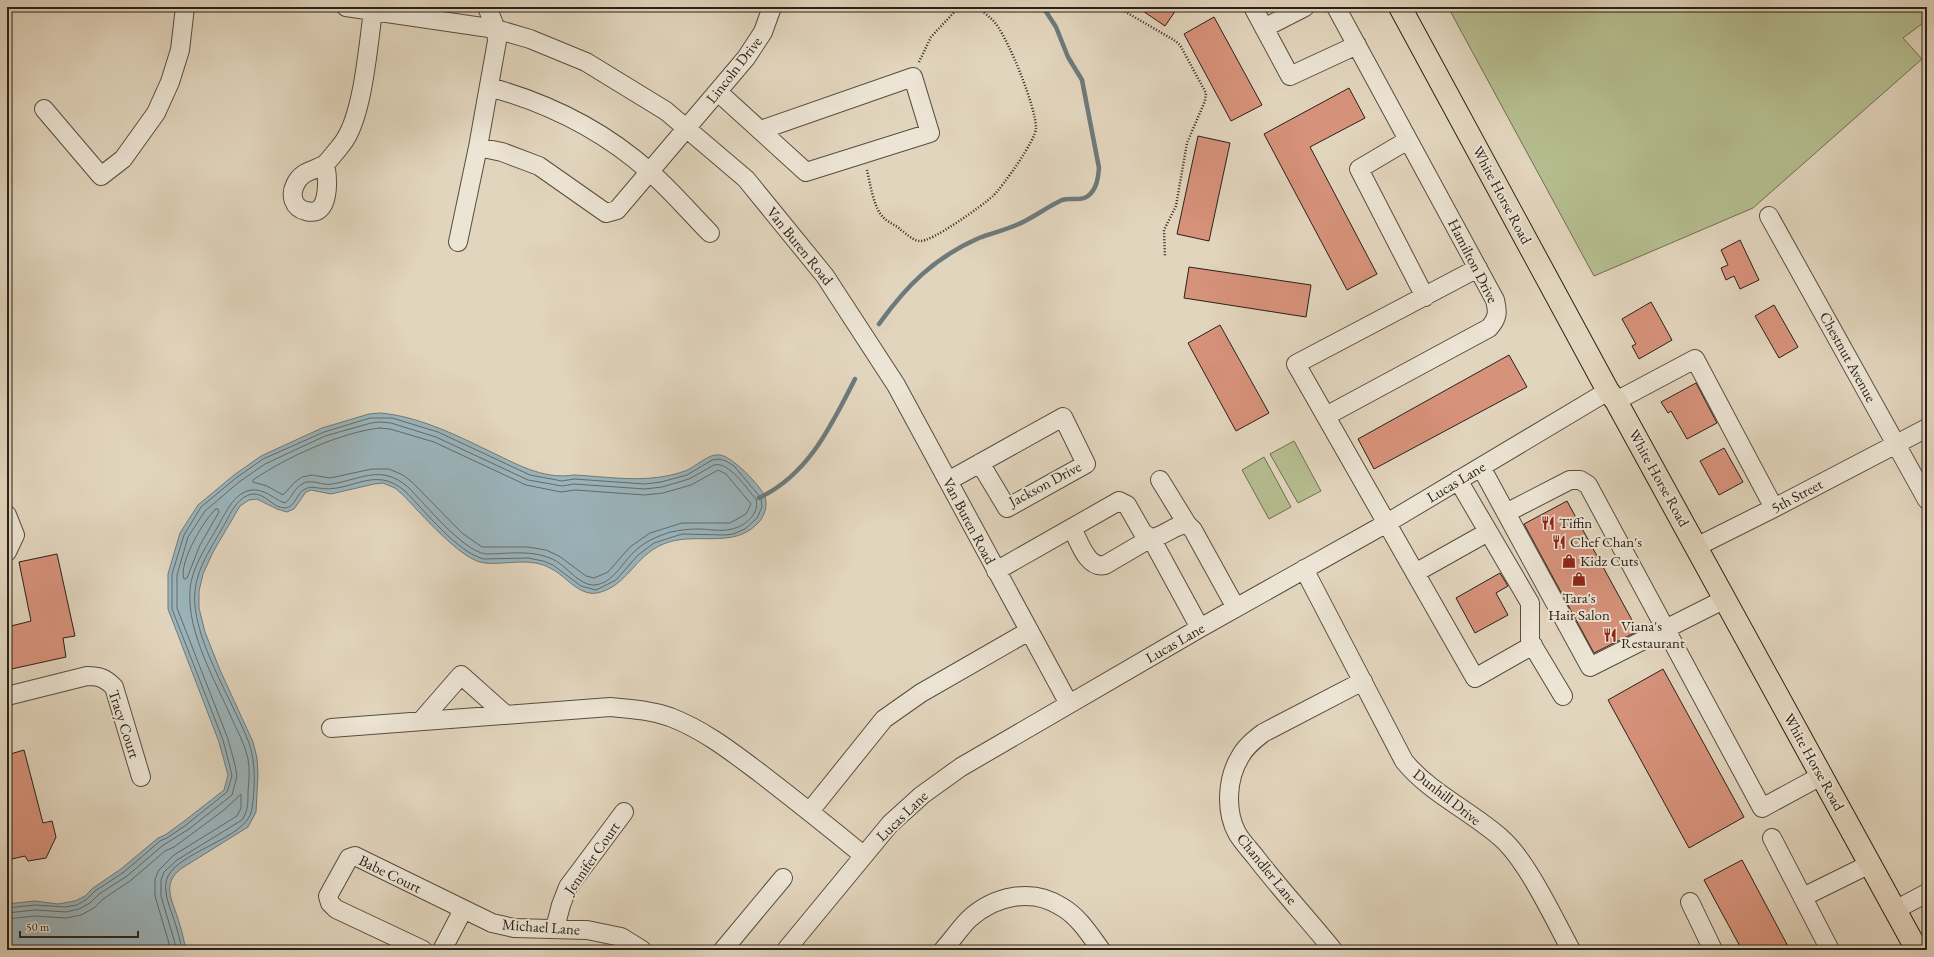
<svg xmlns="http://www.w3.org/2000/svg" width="1934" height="957" viewBox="0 0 1934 957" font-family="'EB Garamond',serif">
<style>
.green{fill:#b5bd8f;stroke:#6f6f54}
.water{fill:#9bb5bd;stroke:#6d7a7b}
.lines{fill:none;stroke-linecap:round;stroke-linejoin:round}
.shore{stroke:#626b6a;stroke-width:1}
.stream{stroke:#6d7a7b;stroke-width:4.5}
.building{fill:#d7927b;stroke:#292118}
.minor-casing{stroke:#574e41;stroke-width:20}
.major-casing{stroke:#292118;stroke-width:24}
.path{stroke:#292118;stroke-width:2.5;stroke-dasharray:1 2;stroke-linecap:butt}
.minor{stroke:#ece4d4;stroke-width:18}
.major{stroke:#e2d5bd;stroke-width:22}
.labels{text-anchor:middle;stroke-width:4;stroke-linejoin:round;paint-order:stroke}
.street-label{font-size:15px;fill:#292118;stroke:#ece4d4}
.poi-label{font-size:15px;fill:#292118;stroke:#ece4d4;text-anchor:start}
</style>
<rect width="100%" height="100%" fill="#e2d5bd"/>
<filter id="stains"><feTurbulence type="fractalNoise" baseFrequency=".005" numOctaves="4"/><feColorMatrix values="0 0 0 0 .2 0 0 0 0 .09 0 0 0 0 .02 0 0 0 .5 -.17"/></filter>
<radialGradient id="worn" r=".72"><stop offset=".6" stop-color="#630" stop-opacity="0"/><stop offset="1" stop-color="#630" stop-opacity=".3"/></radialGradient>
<path class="green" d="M1448,7h479v13l-24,18 19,21 -169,149 -159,68z
M1294,441l27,50 -23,12 -28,-49z
M1264,457l27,50 -22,12 -27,-49z"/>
<path class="water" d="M380,413c37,3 74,21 107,37 28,13 55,30 87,25 38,2 74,9 111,-4 11,-4 23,-18 35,-16 12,1 41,31 45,42 3,9 -1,21 -8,27 -23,24 -59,9 -88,18 -33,10 -39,41 -68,50 -21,7 -34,-16 -51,-24 -20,-11 -44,-3 -65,-5 -23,-1 -66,-52 -83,-69l-7,-6 -12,-5 -9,1 -43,10 -20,-4 -5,2 -12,17 -7,3 -10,-3 -20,-10 -8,1 -9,6 -27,46 -10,22 -4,17v17l6,24 15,38 33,72 4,16 1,16 -2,38 -8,15 -66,41c-22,16 -9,33 -3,54 3,9 5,19 7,28h-179v-46l28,-3 23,3 17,-3 10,-5 8,-8 28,-19 37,-31 7,-3 18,-13 41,-32 4,-15 -9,-33 -51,-133v-35l12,-41 18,-28 36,-30 27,-19 61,-28 47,-14z"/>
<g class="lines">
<path class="shore" d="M380,428l10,1 44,13 92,43 35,7 14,-2 70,5 18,-2 28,-8 27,-15 8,4 25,30 -5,10 -16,9h-48l-32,10 -20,14 -22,25 -14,6 -8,-2 -27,-20 -13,-6 -18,-3h-46l-20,-14 -50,-51 -9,-7 -14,-6h-17l-42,9 -18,-3 -10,2 -7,5 -12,13 -16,-9 -14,-4v-2c32,-22 88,-48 127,-52z
M216,509h2l1,3 -19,33 -13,33 -3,1c-6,-15 20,-60 32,-70z
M7,908l28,-3 30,2 12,-2 10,-6 8,-8 29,-19 36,-31 7,-3 19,-13 41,-33 5,-16 -2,-9 -7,-27 -51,-131v-35l12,-39 17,-28 35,-29 27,-19 61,-27 46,-14h22l46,14 92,43 32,6 12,-2 71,5 16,-2 26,-7 25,-15 7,-1 7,2 8,5 27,32 1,9 -5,11 -12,11 -12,5 -8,1 -43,-1 -28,9 -16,12 -22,25 -20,10 -15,-4 -28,-21 -10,-4 -15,-3 -44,1c-26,-6 -60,-49 -79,-68 -32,-27 -54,3 -87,-3 -23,-5 -19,19 -33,20 -12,0 -20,-15 -32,-14 -16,2 -23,21 -30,33 -11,19 -26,41 -28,64 -5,44 38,110 54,152 7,20 6,45 3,66 -4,31 -81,43 -86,73 -2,15 5,27 9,41 3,8 5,18 7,27
M7,913l28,-3 31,2 13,-3 11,-6 9,-9 28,-18 35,-30 27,-17 43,-34 5,-19 -2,-11 -7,-26 -51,-131v-33l11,-38 17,-26 34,-29 26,-18 60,-28 46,-13 9,-1 11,1 45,14 92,43 34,6 12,-2 71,5 17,-2 27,-8 25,-14c15,-4 33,24 42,34 4,15 -11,27 -24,30 -11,3 -23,0 -34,0 -9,0 -18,1 -27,3 -14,4 -27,10 -37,20 -12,11 -21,31 -39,33 -16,1 -28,-19 -41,-25 -21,-11 -47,-6 -69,-6 -24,-5 -59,-49 -77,-67 -27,-23 -46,-8 -76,-3 -11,2 -20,-6 -30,0 -8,4 -10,14 -17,19 -8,-2 -13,-8 -21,-11 -25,-10 -37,18 -47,36 -11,19 -26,41 -27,63 -3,42 26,91 42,128 6,13 13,26 16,40 2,10 1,22 0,33 0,11 0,19 -6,28l-65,40 -13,12 -3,8v16l16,54
M7,919l28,-3 31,2 15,-3 13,-7 9,-9 27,-18 35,-30 9,-4 50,-37 17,-16v14l-4,8 -63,39 -15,15 -4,9v17l16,54"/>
<path class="stream" d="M879,324c28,-39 55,-66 100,-86 15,-6 32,-9 46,-17 12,-6 24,-15 37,-21 9,-3 18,2 26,-4 9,-7 10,-18 11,-28l-17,-88 -14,-23 -12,-30 -13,-20
M759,498c50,-24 72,-72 96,-119"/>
</g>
<path class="building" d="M1137,7h41l-13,19z
M1214,17l48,88 -31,16 -47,-87z
M1349,88l16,30 -55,29 67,127 -30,16 -83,-156z
M1198,136l32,7 -21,98 -32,-7z
M1740,240l19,40 -19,9 -6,-13 -8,4 -5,-12 7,-3 -7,-15z
M1189,267l122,18 -5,32 -122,-19z
M1651,302l21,38 -33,19 -7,-13 4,-2 -14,-25z
M1774,305l24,42 -19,11 -24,-42z
M1220,325l49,88 -33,18 -48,-88z
M1509,355l18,32 -153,82 -16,-30z
M1696,383l21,40 -30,16 -16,-28 -3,2 -7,-11z
M1724,448l19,34 -24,13 -19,-34z
M1567,501l71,130 -44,22 -70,-129z
M57,554l18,82 -12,2 3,19 -59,13v-43l24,-6 -12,-59z
M1500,573l8,13 -12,7 12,22 -33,18 -19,-35z
M1663,669l81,148 -55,31 -81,-148z
M24,750l19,73 9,-2 4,16 -10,21 -18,3 -3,-5 -18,4v-105z
M1742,860l48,90h-48l-38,-70z"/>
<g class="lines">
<defs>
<path id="minor" d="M346,7l150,22 34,10 56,23 80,49 80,68 79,97 71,109 173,319
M1253,7l37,69 67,-31
M1264,28l41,-21
M489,87c59,16 115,44 161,85 21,18 40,41 60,61
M718,92l88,80 124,-39 -17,-56 -152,53
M44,109l57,67 22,-17 33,-46 14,-31 10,-32 5,-43
M1408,140l-49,29 66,128
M478,147l24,5 37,14 67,47 11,-3 129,-152 17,-26 9,-25
M325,164c3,14 6,54 -19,47 -13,-3 -16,-16 -11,-26 6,-14 18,-14 29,-20 4,-3 14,-16 18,-21 21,-26 26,-98 31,-133
M1769,216l158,284
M458,242l20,-95 19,-106 -1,-12 -9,-22
M1478,268l-182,96 179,314 58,-33
M1616,401l79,-42 79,149
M1326,416l163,-88c9,-10 9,-16 6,-28l-159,-293
M1481,467l109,200 135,-68
M1160,480l27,44
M1458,480l72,123v38l33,55
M948,481l115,-64 23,47 -79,44 -27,-45
M1506,513l64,-33h10l8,5 174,323 59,-32
M7,515l8,20 -8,17
M1072,528c7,13 15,41 33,37l46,-27 49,90
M1696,547l78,-39 153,-80
M1304,569l100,192c26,32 65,49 96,76 27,23 53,80 71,113
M996,571l123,-70 8,4 16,28 8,5c13,-1 22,-13 36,-14l6,6 43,78
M1415,573l73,-41
M7,696l80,-20c12,0 18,2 27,11l27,90
M421,721l40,-46 45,40
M331,728l279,-21c21,2 40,3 60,10 34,13 62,35 90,56 35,27 69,54 103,82
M810,811l74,-92 37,-26 108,-62
M1772,838l58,112
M1803,897l67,-33
M1690,902l23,48
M1895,910l32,-17
M555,928l6,-23 7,-18 56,-75
M423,950l-87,-41 -6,-6 -2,-7 21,-38 6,-2 137,67 22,5 73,2 34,7 21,13
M442,950l21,-40
M723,950l60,-72
M786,950l104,-126 32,-29 39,-28 239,-139 187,-105 221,-132
M943,950c9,-10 17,-22 26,-31 25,-23 63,-32 93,-12 17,10 28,28 39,43
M1333,950c-25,-31 -52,-60 -76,-91 -6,-8 -15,-17 -20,-26 -12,-22 -10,-55 3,-76 5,-10 14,-17 23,-24l100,-52"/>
<path id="major" d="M1400,7l208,384 8,10 301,549"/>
</defs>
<use href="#minor" class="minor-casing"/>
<use href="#major" class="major-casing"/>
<path class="path" d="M1117,7l57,33 6,5 26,48 -1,8 -18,42 -11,63 -12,24 1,27
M919,62l12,-25 28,-30
M867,170c3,13 7,40 17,48 5,5 12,7 17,12 6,4 11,10 18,11 12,2 64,-36 74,-45 10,-10 43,-56 43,-68 0,-21 -27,-87 -40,-104 -5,-7 -13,-11 -17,-17"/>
<use href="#minor" class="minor"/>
<use href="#major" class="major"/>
</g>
<defs>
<symbol id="restaurant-bare" viewBox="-9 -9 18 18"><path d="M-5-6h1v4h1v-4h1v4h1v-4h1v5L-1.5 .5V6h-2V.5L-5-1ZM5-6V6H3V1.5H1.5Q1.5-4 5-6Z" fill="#8f2418" stroke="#ece4d4" stroke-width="2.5" paint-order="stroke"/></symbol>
<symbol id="shop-bare" viewBox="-9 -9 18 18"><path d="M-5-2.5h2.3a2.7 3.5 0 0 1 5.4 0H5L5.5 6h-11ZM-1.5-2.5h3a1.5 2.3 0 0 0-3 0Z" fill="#8f2418" stroke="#ece4d4" stroke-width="2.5" paint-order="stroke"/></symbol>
</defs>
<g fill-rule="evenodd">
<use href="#restaurant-bare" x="1538" y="513" width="20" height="20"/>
<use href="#restaurant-bare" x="1549" y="532" width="20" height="20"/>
<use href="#shop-bare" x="1559" y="551" width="20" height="20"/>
<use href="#shop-bare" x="1569" y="569" width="20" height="20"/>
<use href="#restaurant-bare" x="1600" y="625" width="20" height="20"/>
</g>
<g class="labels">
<g class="street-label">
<text transform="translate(734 70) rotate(-52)" y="5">Lincoln Drive</text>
<text transform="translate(1502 195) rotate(62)" y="5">White Horse Road</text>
<text transform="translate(800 246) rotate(51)" y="5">Van Buren Road</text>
<text transform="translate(1473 261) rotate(63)" y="5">Hamilton Drive</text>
<text transform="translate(1848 357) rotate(61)" y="5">Chestnut Avenue</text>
<text transform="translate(1659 478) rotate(61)" y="5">White Horse Road</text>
<text transform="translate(1456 482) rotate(-31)" y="5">Lucas Lane</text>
<text transform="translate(1045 484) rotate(-28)" y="5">Jackson Drive</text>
<text transform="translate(1797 496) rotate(-28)" y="5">5th Street</text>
<text transform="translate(969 521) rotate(62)" y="5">Van Buren Road</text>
<text transform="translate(1175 643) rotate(-30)" y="5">Lucas Lane</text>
<text transform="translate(124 724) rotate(72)" y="5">Tracy Court</text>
<text transform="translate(1814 762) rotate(61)" y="5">White Horse Road</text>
<text transform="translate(1447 797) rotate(38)" y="5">Dunhill Drive</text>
<text transform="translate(902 816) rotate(-44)" y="5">Lucas Lane</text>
<text transform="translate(592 858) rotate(-55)" y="5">Jennifer Court</text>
<text transform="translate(1267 869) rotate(51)" y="5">Chandler Lane</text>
<text transform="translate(390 874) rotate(26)" y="5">Babe Court</text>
<text transform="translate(541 927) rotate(4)" y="5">Michael Lane</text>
</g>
<g class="poi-label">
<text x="1559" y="528">Tiffin</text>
<text x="1570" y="547">Chef Chan's</text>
<text x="1580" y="566">Kidz Cuts</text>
<text x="1579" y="603" text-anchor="middle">Tara's<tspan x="1579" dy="17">Hair Salon</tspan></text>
<text x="1621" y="631">Viana's<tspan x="1621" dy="17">Restaurant</tspan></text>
</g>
</g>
<rect width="1934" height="957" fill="none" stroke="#e2d5bd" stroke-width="24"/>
<rect x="8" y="8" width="1918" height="941" fill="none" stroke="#292118" stroke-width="2"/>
<rect x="12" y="12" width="1910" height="933" fill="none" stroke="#292118"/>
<path d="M20 931v6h118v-6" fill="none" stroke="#292118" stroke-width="2"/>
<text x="26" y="931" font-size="12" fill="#292118" stroke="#ece4d4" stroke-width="3" paint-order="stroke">50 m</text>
<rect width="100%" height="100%" filter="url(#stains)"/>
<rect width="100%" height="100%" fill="url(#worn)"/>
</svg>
